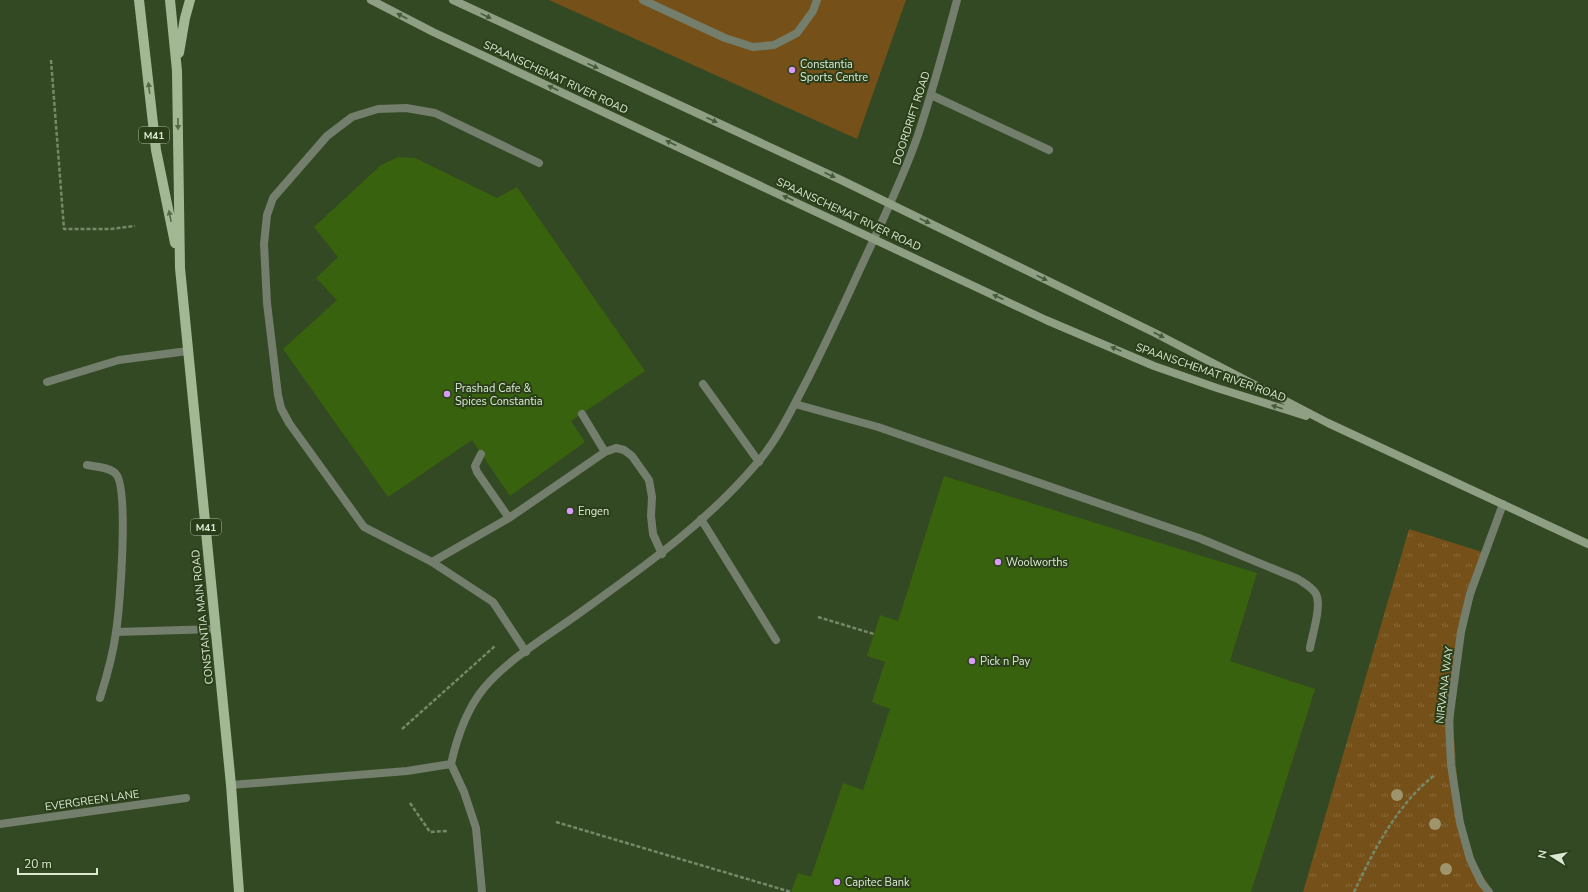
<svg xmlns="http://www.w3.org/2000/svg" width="1588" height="892" viewBox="0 0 1588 892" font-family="'Nunito Sans',sans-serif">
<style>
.grass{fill:url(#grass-tufts)}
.garden{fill:#755019}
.building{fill:#38620d}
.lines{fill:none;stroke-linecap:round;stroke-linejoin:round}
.path{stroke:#768869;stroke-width:2.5;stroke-dasharray:4 2;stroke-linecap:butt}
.service{stroke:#737e6c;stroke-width:8}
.minor{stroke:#737e6c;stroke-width:8}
.tertiary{stroke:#737e6c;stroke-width:8}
.secondary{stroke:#8e9f83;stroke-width:8}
.primary{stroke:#a2b894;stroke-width:10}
.tree{fill:#9f956c}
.oneway{fill:#475b39}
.oneway2{fill:#536944}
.poi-dot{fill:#d89bf8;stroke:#293e19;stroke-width:1.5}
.labels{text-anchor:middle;stroke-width:4;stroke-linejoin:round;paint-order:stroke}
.shield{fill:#293e19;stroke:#a6b69b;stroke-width:1}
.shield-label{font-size:10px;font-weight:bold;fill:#dbe9d3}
.poi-label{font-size:11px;fill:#dbe9d3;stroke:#293e19;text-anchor:start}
.street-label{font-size:11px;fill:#dbe9d3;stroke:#293e19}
</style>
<defs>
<pattern id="grass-tufts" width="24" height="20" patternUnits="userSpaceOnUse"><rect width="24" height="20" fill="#755019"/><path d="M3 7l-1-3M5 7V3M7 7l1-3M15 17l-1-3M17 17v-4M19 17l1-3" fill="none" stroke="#88693a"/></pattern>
</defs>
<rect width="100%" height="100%" fill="#334923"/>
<path class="grass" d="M1409,529l73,23 -13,38 -15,98v49l3,42 6,45 14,43 16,25h-190z"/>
<path class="garden" d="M549,0h357l-49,139z"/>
<path class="building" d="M398,157l17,1 82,40 20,-11 128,184 -74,50 14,21 -75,54 -38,-56 -84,57 -105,-148 54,-49 -21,-22 22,-21 -24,-30 67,-62z
M944,476l313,97 -27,88 85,28 -64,203h-460l7,-19 13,4 32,-94 20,7 27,-81 -18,-7 13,-40 -18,-6 13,-41 18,6z"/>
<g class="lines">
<path class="path" d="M51,60l13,169h46l25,-3
M818,617l56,17
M402,729l93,-83
M410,803l20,29 17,-1
M556,822l235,70
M1354,892c20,-42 43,-88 81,-117"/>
<path class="service" d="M643,0l82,38 28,9 21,-2 23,-12 16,-22 4,-11
M931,95l118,55
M47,382l72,-22 69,-9
M703,384l56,78
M795,404l83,23 321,111 99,41c6,4 14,8 18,15 6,12 -4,41 -6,54
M605,452l11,-4 8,2 8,6 17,24 3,17 -1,19 2,18 9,20
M87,465c9,2 23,2 29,9 13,15 4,134 0,158 -3,22 -9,44 -16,66
M509,518l96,-66 -23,-38
M701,519l75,121
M432,562l77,-44 -32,-46 -2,-6 6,-12
M116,632l100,-3
M526,652l-33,-50 -61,-40 -68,-35 -75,-104 -8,-15 -3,-13 -11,-92 -3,-59 3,-29 6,-17 54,-62 25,-19 26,-8 28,-1 29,5 104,50
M451,764l13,28 12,36 6,64
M231,785l176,-14 44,-7c6,-27 15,-54 33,-76 25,-29 59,-49 90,-71 65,-47 131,-92 183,-154 19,-21 34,-52 47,-77 25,-48 47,-98 70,-147"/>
<path class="minor" d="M0,824l186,-26
M1489,892l-8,-10 -11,-23 -10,-36 -9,-58 -2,-44 12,-89 9,-38 33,-90"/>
<path class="tertiary" d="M874,239c16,-35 32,-69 44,-104 15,-45 27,-90 39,-135"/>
<path class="secondary" d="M371,0l62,32 613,288 108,46 63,22 89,28
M453,0l388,180 314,153 173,90 260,121"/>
<path class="primary" d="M139,0l17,150 19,93
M170,0l7,71 3,197 51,517 8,107
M179,53l6,-35 5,-18"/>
</g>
<g class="tree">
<circle cx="1397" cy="795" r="6"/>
<circle cx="1435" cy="824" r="6"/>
<circle cx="1446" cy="869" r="6"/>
</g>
<defs><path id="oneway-solid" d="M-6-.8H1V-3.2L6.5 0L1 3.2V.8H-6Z"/></defs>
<g class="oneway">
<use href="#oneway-solid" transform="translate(402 16) rotate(-153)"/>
<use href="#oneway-solid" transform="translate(486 16) rotate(26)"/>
<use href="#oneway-solid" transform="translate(593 66) rotate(25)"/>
<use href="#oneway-solid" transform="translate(553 88) rotate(-155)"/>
<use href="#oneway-solid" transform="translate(712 120) rotate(25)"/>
<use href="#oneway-solid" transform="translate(671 143) rotate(-155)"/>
<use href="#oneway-solid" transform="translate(830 175) rotate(25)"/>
<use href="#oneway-solid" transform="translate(788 198) rotate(-155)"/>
<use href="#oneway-solid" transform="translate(925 221) rotate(26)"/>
<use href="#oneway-solid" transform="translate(1042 278) rotate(26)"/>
<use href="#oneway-solid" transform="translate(998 297) rotate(-155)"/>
<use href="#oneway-solid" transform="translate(1159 335) rotate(27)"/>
<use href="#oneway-solid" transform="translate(1116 349) rotate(-157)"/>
<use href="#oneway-solid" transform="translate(1277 407) rotate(-162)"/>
</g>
<g class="oneway2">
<use href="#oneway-solid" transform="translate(149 88) rotate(-97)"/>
<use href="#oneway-solid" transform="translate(178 124) rotate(89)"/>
<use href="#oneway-solid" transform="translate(170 216) rotate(-101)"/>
</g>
<g class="poi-dot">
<circle cx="792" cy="70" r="4"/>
<circle cx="447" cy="394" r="4"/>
<circle cx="570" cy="511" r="4"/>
<circle cx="998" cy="562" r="4"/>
<circle cx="972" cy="661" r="4"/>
<circle cx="837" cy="882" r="4"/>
</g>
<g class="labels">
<g class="shield">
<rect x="139" y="127" width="30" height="16" rx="3"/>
<rect x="191" y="519" width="30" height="16" rx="3"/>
</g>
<g class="shield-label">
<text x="154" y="139">M41</text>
<text x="206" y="531">M41</text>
</g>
<g class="poi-label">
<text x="800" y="68">Constantia<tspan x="800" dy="13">Sports Centre</tspan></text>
<text x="455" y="392">Prashad Cafe &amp;<tspan x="455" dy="13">Spices Constantia</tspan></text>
<text x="578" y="515">Engen</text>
<text x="1006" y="566">Woolworths</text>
<text x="980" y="665">Pick n Pay</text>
<text x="845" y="886">Capitec Bank</text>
</g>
<g class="street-label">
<text transform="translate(556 77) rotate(25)" y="4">SPAANSCHEMAT RIVER ROAD</text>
<text transform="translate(911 118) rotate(-72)" y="4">DOORDRIFT ROAD</text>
<text transform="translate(849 214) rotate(25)" y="4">SPAANSCHEMAT RIVER ROAD</text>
<text transform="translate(1211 372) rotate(19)" y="4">SPAANSCHEMAT RIVER ROAD</text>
<text transform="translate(202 617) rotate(-96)" y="4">CONSTANTIA MAIN ROAD</text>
<text transform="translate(1444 685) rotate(-83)" y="4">NIRVANA WAY</text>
<text transform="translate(92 800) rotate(-8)" y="4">EVERGREEN LANE</text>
</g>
</g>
<g transform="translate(1552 856) rotate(281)" stroke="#293e19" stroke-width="3" paint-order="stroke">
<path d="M0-3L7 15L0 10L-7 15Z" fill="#dbe9d3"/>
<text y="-6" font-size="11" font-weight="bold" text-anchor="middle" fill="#dbe9d3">N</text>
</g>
<path d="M18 868v6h79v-6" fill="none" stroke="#dbe9d3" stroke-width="2"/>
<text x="24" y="868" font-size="12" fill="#dbe9d3" stroke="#293e19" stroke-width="3" paint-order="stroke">20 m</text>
</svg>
